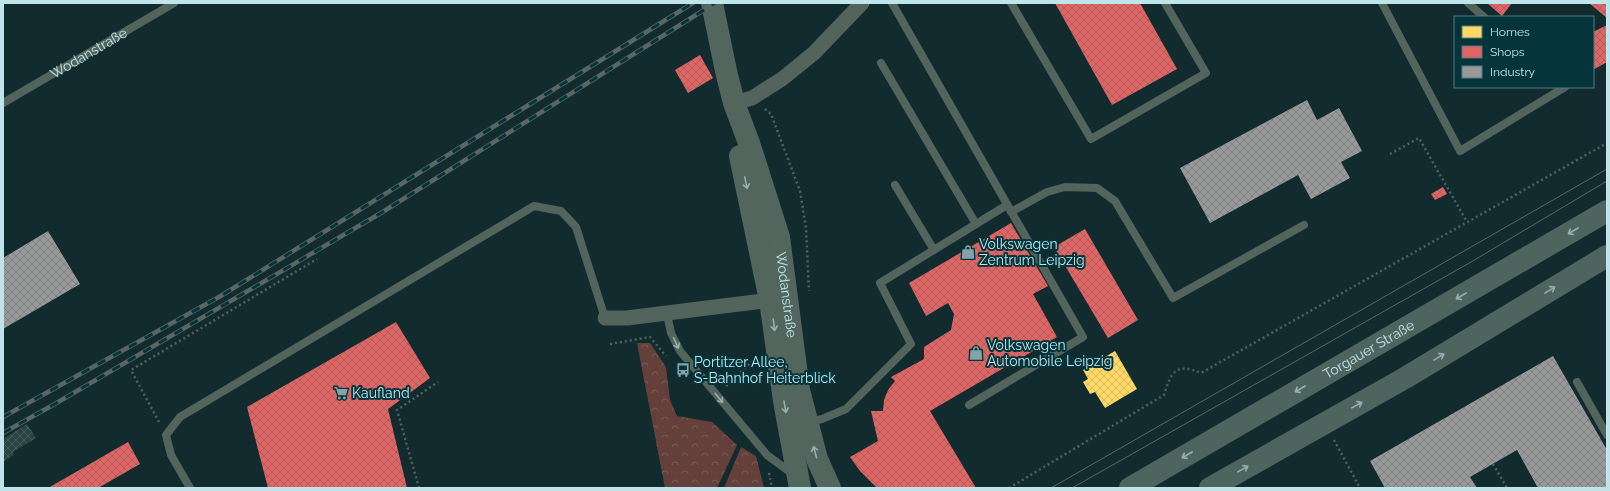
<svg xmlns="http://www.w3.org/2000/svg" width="1610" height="491" viewBox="0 0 1610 491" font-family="Raleway,sans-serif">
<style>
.forest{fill:url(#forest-crowns)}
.homes{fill:url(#homes-cross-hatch)}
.shops{fill:url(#shops-cross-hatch)}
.industry{fill:url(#industry-cross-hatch)}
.building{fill:url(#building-cross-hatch)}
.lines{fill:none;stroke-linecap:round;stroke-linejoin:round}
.path{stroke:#51615f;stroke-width:2.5;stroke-dasharray:2 3;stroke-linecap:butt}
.lane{stroke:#53645d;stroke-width:8}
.street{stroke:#53645d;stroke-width:15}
.secondary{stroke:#52665e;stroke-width:22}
.primary{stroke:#4e645e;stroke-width:22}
.tram{stroke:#586765;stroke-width:1}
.rail-casing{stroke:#586765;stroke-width:4.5}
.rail{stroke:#06343b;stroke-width:3;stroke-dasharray:9;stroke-linecap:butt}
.oneway{stroke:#93b2b3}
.oneway2{stroke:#92b1b3}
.oneway3{stroke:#94b1b2}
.labels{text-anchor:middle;stroke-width:4;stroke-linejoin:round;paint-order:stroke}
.street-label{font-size:14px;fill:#bfe5eb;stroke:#06343b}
.poi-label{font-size:14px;fill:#bfe5eb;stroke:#06343b;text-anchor:start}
</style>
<defs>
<pattern id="forest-crowns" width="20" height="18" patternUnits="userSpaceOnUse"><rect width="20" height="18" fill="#653f39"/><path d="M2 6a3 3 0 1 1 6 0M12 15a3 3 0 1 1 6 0" fill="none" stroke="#795b56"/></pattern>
<pattern id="homes-cross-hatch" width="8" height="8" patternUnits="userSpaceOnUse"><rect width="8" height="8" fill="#ffd966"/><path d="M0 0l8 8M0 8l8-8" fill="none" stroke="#d7bb60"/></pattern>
<pattern id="shops-cross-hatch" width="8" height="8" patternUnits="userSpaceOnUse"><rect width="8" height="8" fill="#e06666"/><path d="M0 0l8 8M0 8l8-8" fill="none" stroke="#ae5c5c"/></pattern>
<pattern id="industry-cross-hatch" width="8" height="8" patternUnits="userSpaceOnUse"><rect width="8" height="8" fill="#999"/><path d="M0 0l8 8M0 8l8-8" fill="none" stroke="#7c8080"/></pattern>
<pattern id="building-cross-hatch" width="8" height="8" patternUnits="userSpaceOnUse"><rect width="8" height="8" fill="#294242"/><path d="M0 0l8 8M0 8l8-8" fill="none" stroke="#465d5d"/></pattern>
</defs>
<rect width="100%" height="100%" fill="#122b2f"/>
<path class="forest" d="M637,343h13l16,24 4,33 7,16 35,6 25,23 -20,43h-52z
M741,447l15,9 8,32h-40z"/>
<path class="homes" d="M1115,351l22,38 -32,19 -10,-16 -5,2 -7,-12 5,-3 -5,-9z"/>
<path class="shops" d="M1055,3h85l37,66 -65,36z
M1487,3h25l-10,13z
M1589,3h18v15z
M1607,25v37l-14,8v-38z
M700,55l13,23 -25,15 -13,-23z
M1443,187l4,7 -12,6 -4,-6z
M1011,223l37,63 -15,8 24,43 -127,74 46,77h-99l-17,-17 -10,-14 28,-16 -7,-30h12l1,-11 4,-10 7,-9 -4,-4 33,-18v-12l27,-17 3,-16 -6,-11 -22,13 -17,-33z
M1085,229l53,91 -30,18 -54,-91z
M396,322l34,56 -42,31 19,79h-139l-21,-81z
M128,442l12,22 -42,24h-50z"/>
<path class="industry" d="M1307,100l10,20 22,-12 23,43 -21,11 9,16 -39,21 -13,-24 -88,48 -30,-55z
M48,231l32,53 -77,45v-71z
M1553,356l54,94v38h-69l-21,-38 -47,27 7,11h-92l-15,-27z"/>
<path class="building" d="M27,424l9,14 -23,14 1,3 -11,7v-23z"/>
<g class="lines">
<path class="path" d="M765,109l6,5 29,77 6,37 3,63
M1390,154l29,-16 48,84
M610,344l40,-7 16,19
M726,386l31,-29
M159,422l-28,-52 186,-111
M1334,440l26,48
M1493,464l14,24
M769,473l3,15
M419,488l-22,-78 41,-28
M1009,488l155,-93c7,-23 12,-33 37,-22l406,-230"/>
<g class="lane">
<path d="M892,3l191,334 -114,68"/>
<path d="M1011,3l80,136 115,-66 -41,-70"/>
<path d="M1382,3l78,148 105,-64"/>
<path d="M1468,3l16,14"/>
<path d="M881,63l95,161"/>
<path id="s1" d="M3,103l171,-100"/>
<path d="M895,185l39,65"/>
<path d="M1011,212l36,-20 18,-5 32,1 18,13 58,97 131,-73"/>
<path d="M667,314l4,19 9,18 87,104 27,20"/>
<path d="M1577,382l30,53"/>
<path d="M808,422l14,-3 24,-10 65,-65 -31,-61 127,-78"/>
<path d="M190,488l-19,-33 -5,-20 14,-18 354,-211 27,5 15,16 29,91"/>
</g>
<path class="street" d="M734,103l18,-5 30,-19 32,-26 48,-50
M605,318h22l152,-19"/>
<g class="secondary">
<path id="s2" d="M712,3l14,68 8,32 15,40 30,94 20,153 18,69 13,29"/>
<path d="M740,156l30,144 14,101 16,87"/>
</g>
<g class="primary">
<path id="s3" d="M1130,488l477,-277"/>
<path d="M1210,488l195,-110 202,-122"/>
</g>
<path class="tram" d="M1051,488l556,-319
M1072,488l399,-226 136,-81"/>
<defs>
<path id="rail" d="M3,417l216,-120 474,-294
M3,433l50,-28 328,-192 334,-210"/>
</defs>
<use href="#rail" class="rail-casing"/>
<use href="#rail" class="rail"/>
</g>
<defs><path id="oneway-shaft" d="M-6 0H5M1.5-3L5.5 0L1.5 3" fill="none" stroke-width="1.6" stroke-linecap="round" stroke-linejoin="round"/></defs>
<g class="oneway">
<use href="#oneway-shaft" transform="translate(746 183) rotate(78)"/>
<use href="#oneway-shaft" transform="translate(774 325) rotate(82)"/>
<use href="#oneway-shaft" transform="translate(785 407) rotate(80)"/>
<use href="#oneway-shaft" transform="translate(815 452) rotate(-105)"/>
</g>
<g class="oneway2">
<use href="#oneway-shaft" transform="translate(1573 231) rotate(150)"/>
<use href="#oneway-shaft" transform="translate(1550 290) rotate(-31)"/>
<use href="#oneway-shaft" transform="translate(1461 296) rotate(150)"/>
<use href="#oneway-shaft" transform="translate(1439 357) rotate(-31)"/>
<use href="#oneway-shaft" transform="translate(1300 389) rotate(150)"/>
<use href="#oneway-shaft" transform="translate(1357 405) rotate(-29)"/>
<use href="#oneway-shaft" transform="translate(1187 455) rotate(150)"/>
<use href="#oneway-shaft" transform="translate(1243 469) rotate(-29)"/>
</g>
<g class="oneway3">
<use href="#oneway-shaft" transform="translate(676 343) rotate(66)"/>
<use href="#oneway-shaft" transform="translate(719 398) rotate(50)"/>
</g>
<defs>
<symbol id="shop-bare" viewBox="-9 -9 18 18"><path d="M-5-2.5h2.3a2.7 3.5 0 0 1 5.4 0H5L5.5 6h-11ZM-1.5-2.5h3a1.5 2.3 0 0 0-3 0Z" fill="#82a4a9" stroke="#06343b" stroke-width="2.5" paint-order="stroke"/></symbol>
<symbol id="bus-bare" viewBox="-9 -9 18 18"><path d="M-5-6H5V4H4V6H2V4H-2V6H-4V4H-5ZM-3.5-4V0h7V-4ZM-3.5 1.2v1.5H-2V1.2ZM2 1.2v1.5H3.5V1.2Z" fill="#82a4a9" stroke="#06343b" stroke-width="2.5" paint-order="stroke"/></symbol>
<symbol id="supermarket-bare" viewBox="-9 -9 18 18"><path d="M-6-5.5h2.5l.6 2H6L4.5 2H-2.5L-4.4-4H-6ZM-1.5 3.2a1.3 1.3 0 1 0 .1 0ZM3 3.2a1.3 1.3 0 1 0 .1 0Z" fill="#82a4a9" stroke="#06343b" stroke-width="2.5" paint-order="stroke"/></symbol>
</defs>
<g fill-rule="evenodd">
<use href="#shop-bare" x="958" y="242" width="20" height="20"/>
<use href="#shop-bare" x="966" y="343" width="20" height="20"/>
<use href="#bus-bare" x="673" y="360" width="20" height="20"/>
<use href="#supermarket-bare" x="331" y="383" width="20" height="20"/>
</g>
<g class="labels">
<g class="street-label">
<text dy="5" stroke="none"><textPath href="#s1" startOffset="99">Wodanstraße</textPath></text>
<text dy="5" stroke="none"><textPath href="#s2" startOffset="302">Wodanstraße</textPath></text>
<text dy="5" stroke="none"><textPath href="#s3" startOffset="276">Torgauer Straße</textPath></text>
</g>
<g class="poi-label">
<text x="979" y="249">Volkswagen<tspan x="979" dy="16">Zentrum Leipzig</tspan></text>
<text x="987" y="350">Volkswagen<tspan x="987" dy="16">Automobile Leipzig</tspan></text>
<text x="694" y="367">Portitzer Allee,<tspan x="694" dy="16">S-Bahnhof Heiterblick</tspan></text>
<text x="352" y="398">Kaufland</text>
</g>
</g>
<rect width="1610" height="491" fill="none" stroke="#bfe5eb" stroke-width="8"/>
<rect x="1454" y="16" width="140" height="72" fill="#06343b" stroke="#507b81"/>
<rect x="1462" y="26" width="20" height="12" fill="#ffd966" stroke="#507b81"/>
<text x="1490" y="36" font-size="12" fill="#bfe5eb">Homes</text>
<rect x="1462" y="46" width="20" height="12" fill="#e06666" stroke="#507b81"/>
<text x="1490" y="56" font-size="12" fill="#bfe5eb">Shops</text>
<rect x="1462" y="66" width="20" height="12" fill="#999999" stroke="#507b81"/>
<text x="1490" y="76" font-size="12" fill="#bfe5eb">Industry</text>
</svg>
